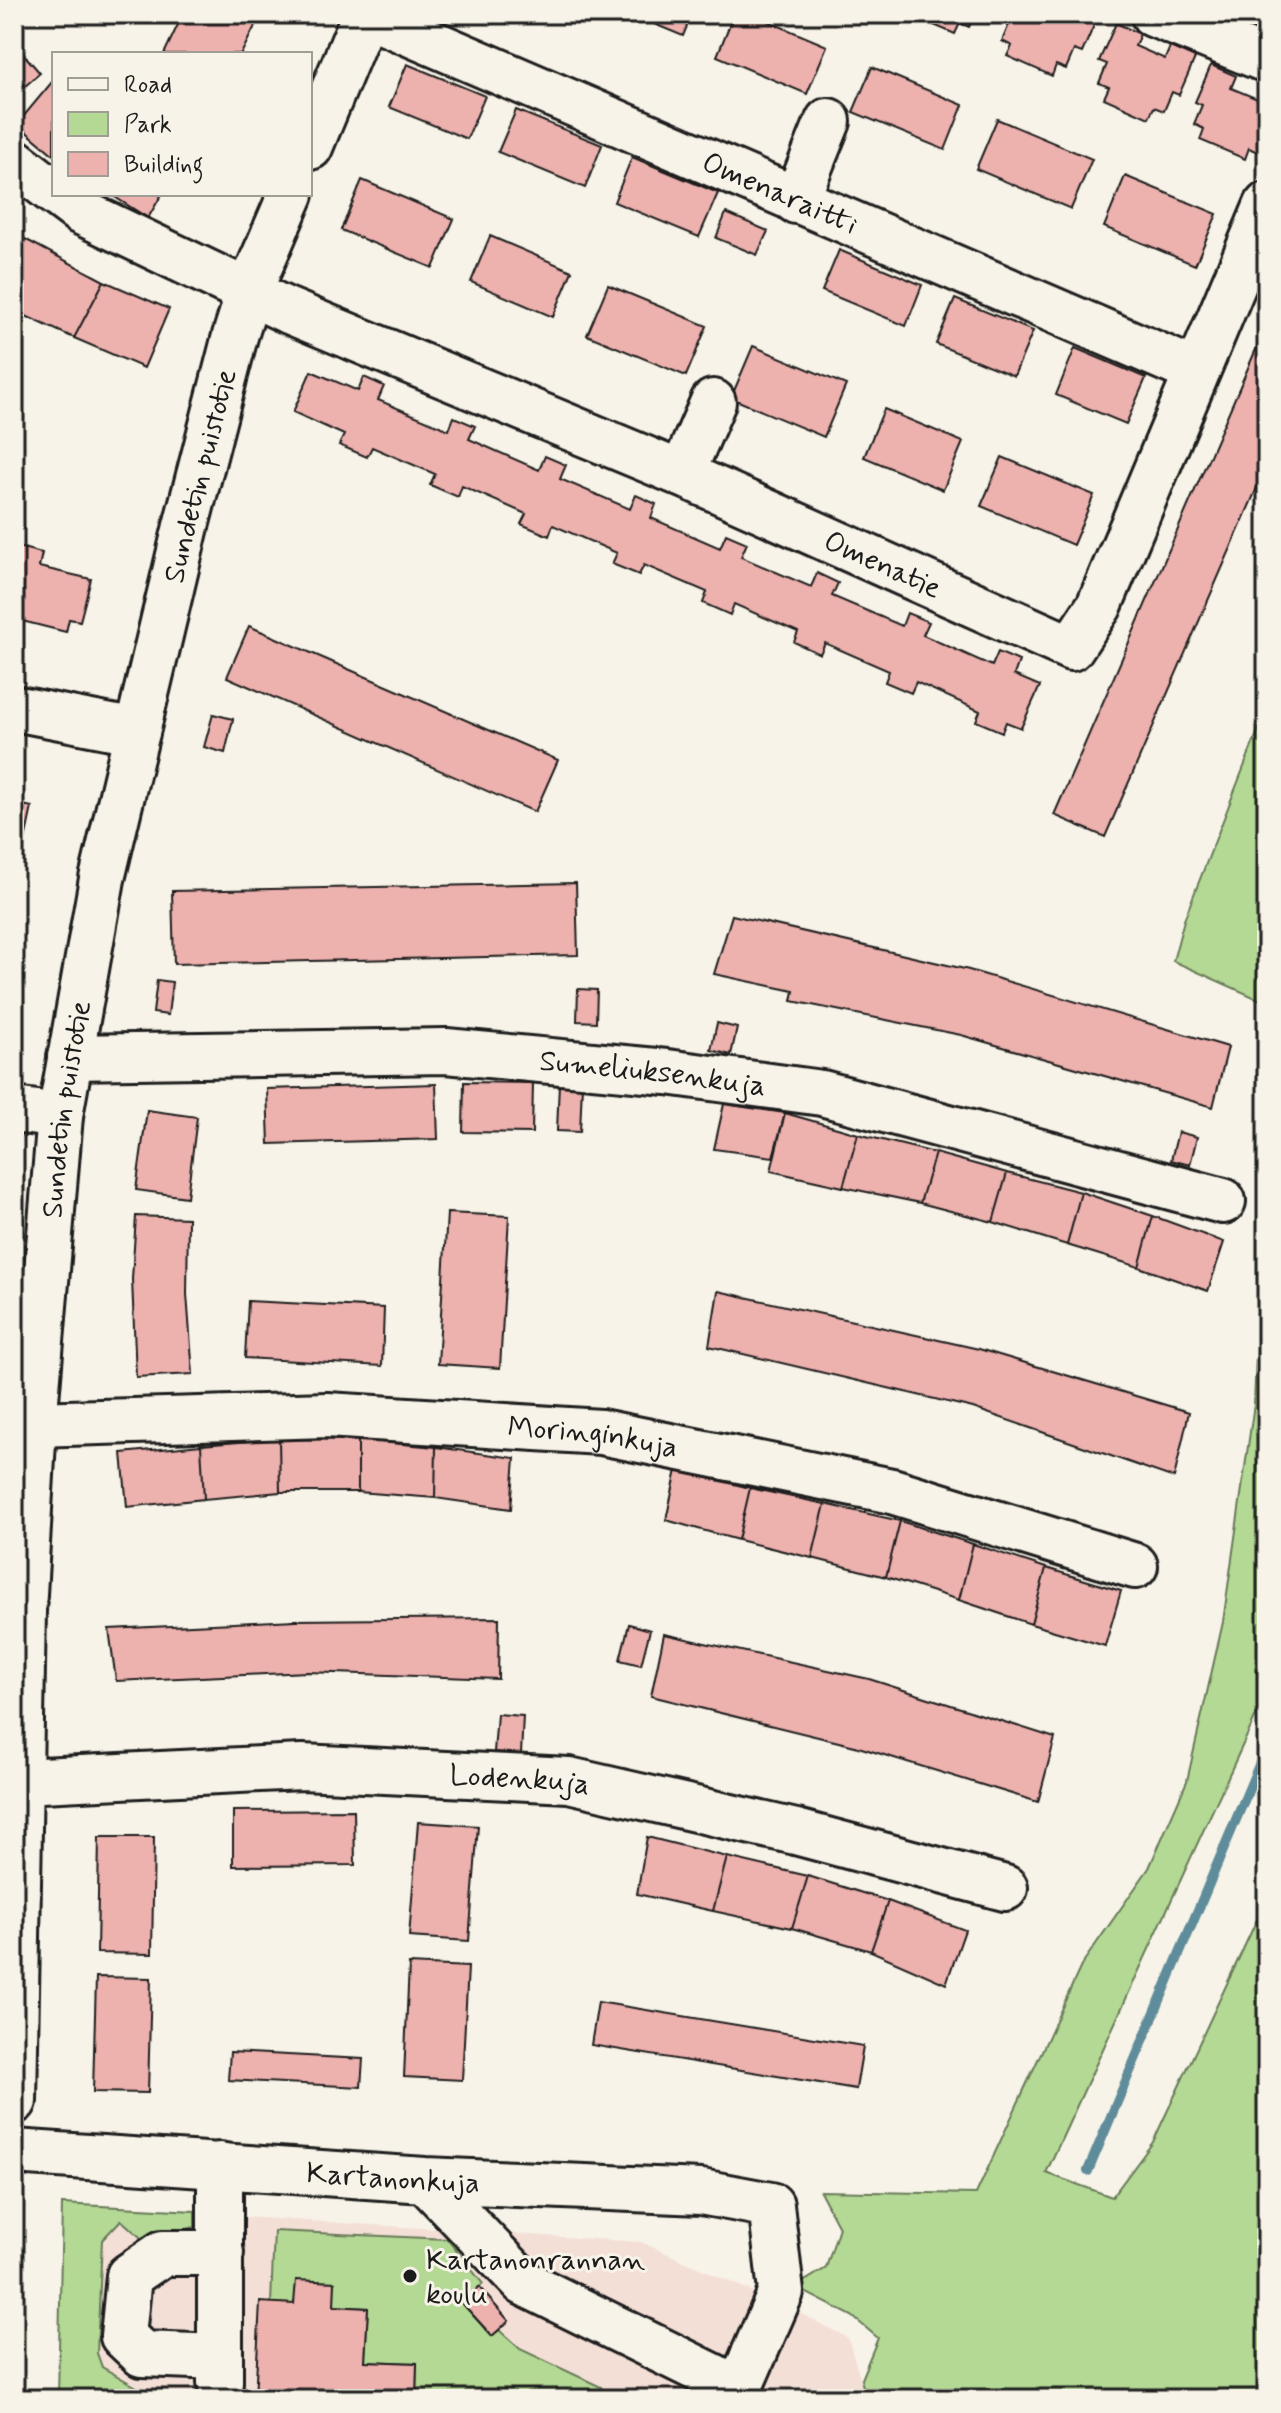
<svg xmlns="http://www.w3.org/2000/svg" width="1281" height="2413" viewBox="0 0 1281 2413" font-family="Mynerve,sans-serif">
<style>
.built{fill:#f4dfd7}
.green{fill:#b3d995;stroke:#687a58;stroke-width:2}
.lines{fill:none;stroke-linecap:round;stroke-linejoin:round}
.stream{stroke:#5f8c9a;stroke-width:10}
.building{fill:#edb1ae;stroke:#1c1c1c;stroke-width:2}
.minor-casing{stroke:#1c1c1c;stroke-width:50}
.minor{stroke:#f7f3e8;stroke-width:44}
.poi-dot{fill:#1c1c1c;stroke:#f7f3e8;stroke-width:3}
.labels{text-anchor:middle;stroke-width:6;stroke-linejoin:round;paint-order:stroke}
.street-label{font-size:30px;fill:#1c1c1c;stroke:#f7f3e8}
.poi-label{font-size:30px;fill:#1c1c1c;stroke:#f7f3e8;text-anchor:start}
</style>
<rect width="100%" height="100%" fill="#f7f3e8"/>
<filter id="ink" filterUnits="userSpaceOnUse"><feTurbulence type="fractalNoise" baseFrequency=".0125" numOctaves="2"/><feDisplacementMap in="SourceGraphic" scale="16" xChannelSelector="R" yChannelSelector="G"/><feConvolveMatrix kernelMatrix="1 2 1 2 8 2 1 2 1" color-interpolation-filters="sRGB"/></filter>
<g filter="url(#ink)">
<path class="built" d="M103,2208l538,34 155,69 52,27 18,61h-765l-4,-46z"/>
<path class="green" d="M1267,708v295l-94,-42 11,-41z
M1267,1201v491l-221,481 66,24 41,-55 114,-244v501h-401l-5,-20 17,-41 -26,-22 -57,-29 31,-19 13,-41 -19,-36 156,3 106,-230 67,-96 38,-87 36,-159 31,-218 8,-188z
M62,2204l133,7v16l-54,11 -20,-18 -19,20 -5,113 5,14 45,26 -1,6h-88z
M274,2231l173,8 36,45 -21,19 29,33 8,-6 21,19 81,38 4,12 -189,-1 1,-35 -52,-2 3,-53 -97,-5z"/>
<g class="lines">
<path class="stream" d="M1088,2171l179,-425"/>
</g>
<path class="building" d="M183,14h78l-20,40h-77z
M630,14h62l-9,22z
M734,14h17l76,32 -20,48 -90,-38z
M975,14l-6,13 -9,-4 -5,11 -45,-19z
M1005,14l63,3 1,-3h24l5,2 -16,37 -8,-3 -8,19 -10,-4 -4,11 -45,-20 5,-10 -10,-5 8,-19 -8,-3z
M1116,23l24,11 -5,12 30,13 5,-12 25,11 -16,37 -7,-3 -8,19 -10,-4 -5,11 -45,-20 5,-11 -10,-4 8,-19 -8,-3z
M14,43l26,30 -26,23z
M407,64l78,32 -18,43 -78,-32z
M1211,65l25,11 -5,12 29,12 7,-11v45l-8,19 -10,-5 -4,11 -45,-19 4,-11 -10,-5 8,-19 -7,-3z
M872,67l91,38 -18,45 -92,-38z
M52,82l2,2v71l-37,-31z
M516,110l86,35 -17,43 -87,-36z
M997,119l95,40 -21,50 -95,-40z
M632,157l86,36 -19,44 -85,-35z
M1125,176l92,38 -22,51 -91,-38z
M362,180l92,39 -21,49 -92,-38z
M110,194h52l-14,24z
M726,213l42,18 -11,24 -41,-17z
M490,236l82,35 -19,46 -82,-35z
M21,237l83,44 -30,57 -55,-25 5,-8 -10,-6v-52z
M839,250l83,35 -16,41 -84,-35z
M104,281l65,28 -25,59 -70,-30z
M608,285l99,41 -21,50 -99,-41z
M955,299l78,32 -19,45 -78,-32z
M1267,324v141l-162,372 -51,-22z
M753,346l93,39 -22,52 -93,-39z
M1075,348l71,30 -20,46 -70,-29z
M311,371l47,20 6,-14 20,9 -6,14 71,30 5,-13 21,9 -6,13 70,31 6,-14 21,9 -6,14 70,30 6,-14 20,9 -5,14 69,30 6,-14 21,9 -6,14 70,30 6,-14 21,10 -6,13 70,30 5,-13 22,9 -6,13 69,31 6,-14 21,9 -5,14 26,11 -19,42 -15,-6 -4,10 -26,-11 4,-10 -64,-29 -5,11 -26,-11 4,-11 -64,-28 -5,11 -26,-12 4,-10 -64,-28 -4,11 -27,-12 4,-11 -63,-27 -5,10 -27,-11 5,-11 -64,-28 -4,11 -28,-12 5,-10 -64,-28 -4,11 -28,-12 5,-11 -63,-27 -5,10 -28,-12 5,-10 -51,-23z
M884,409l79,33 -20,48 -79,-33z
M1002,457l92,38 -21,50 -92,-39z
M14,546l28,7 -3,14 52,12 -11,42 -11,-2 -3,13 -52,-13z
M249,626l309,134 -23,52 -308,-135z
M213,714l20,5 -8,34 -21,-6z
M14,803l18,4 -7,33 -11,-2z
M576,883l2,72 -404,9 -2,-73z
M732,915l237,55 259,77 -15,60 -252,-72 -169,-34 2,-10 -80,-17z
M157,980l15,2 -4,33 -15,-2z
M578,989l19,1 -1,32 -19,-1z
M717,1023l20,5 -6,27 -20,-5z
M464,1082l69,1 -1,50 -69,-1z
M559,1083l23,1 -2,48 -23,-1z
M436,1084l2,55 -169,5 -2,-55z
M724,1104l61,9 -12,44 -59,-8z
M147,1110l50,7 -10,80 -51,-7z
M785,1113l73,21 -15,53 -72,-16z
M1178,1132l19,5 -7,28 -19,-5z
M858,1134l77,19 -15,50 -77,-16z
M935,1153l72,20 -14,49 -73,-19z
M1007,1173l74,19 -14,53 -74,-23z
M1081,1192l72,24 -14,51 -72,-22z
M447,1213l62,3 -9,152 -62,-4z
M136,1216l52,2 -1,76 6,80 -57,3 -4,-98z
M1153,1216l71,26 -16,49 -69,-24z
M718,1291l261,58 210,63 -15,66 -201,-70 -264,-62z
M248,1301l136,7 -2,58 -137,-8z
M279,1439l79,1v52h-78z
M279,1439l1,53 -76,7 -3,-54z
M358,1440l78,7 -1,51 -77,-6z
M201,1445l3,54 -77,8 -5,-54z
M436,1447l79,11 -4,51 -76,-11z
M677,1470l73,18 -12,52 -72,-20z
M750,1488l75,16 -13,54 -74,-18z
M825,1504l75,17 -14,56 -74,-19z
M900,1521l73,23 -14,56 -73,-23z
M973,1544l73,24 -15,56 -72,-24z
M1046,1568l75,23 -16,55 -74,-22z
M499,1618l-1,61 -191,-7 -191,9 -7,-52 186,-9z
M629,1624l21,6 -9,35 -21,-5z
M664,1634l205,45 186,59 -17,64 -183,-56 -204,-50z
M497,1714l26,2 -2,38 -27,-2z
M354,1810l1,55 -122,1v-55z
M418,1822l60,4 -9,115 -60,-4z
M99,1837h55l-2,117 -55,-1z
M647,1837l80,20 -14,54 -76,-17z
M727,1857l81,19 -16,52 -79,-17z
M808,1876l80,25 -17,50 -79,-23z
M888,1901l77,29 -19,54 -75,-33z
M409,1964l59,3 -6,113 -58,-3z
M96,1977l55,1 -3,115 -55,-1z
M598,2002l265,44 -7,43 -265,-44z
M230,2052l133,7 -2,28 -133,-7z
M296,2280l39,2 -1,24 34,2 -3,53 52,2 -1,35 22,1h-183l5,-97 34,2z
M479,2287l30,34 -17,15 -30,-33z"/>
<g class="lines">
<defs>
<g id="minor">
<path d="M1153,14l114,46"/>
<path id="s1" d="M310,147l55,-133 830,357"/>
<path d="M14,161l40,31"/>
<path id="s2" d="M57,194l24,18 203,97 398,165 389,174 28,-42 168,-401"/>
<path d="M796,201l32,-80"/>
<path d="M682,474l31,-72"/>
<path d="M14,708l123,24"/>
<path id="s3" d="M70,1057l376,-6 221,21 155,21 401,108"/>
<path d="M14,1110l46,6"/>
<path id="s4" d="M34,1424l293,-9 274,17 291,59 243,75"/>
<path id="s5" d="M21,1781l281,-14 267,13 227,52 209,56"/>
<path id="s6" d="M14,2101l9,-490 11,-187 26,-308 42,-237 84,-353 49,-190 14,-44 42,-98"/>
<path id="s7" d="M14,2152l411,28 276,12 70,13 10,87 -42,97 -215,-106 -99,-103"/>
<path d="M220,2357l-78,-3 -19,-18 6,-60 34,-23h58"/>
<path d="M220,2383v-218"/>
</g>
</defs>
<use href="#minor" class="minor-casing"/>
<use href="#minor" class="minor"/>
</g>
</g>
<circle class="poi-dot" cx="410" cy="2276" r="8"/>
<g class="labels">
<g class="street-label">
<text dy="10" stroke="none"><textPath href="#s1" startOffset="596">Omenaraitti</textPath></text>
<text dy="10" stroke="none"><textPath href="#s6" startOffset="1642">Sundetin puistotie</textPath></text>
<text dy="10" stroke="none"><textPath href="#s2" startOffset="906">Omenatie</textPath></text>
<text dy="10" stroke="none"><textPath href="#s3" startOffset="584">Sumeliuksenkuja</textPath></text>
<text dy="10" stroke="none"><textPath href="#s6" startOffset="994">Sundetin puistotie</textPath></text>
<text dy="10" stroke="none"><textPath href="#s4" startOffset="560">Moringinkuja</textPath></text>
<text dy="10" stroke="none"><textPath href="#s5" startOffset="500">Lodenkuja</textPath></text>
<text dy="10" stroke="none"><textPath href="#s7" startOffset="380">Kartanonkuja</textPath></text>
</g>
<g class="poi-label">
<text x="426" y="2269">Kartanonrannan<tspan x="426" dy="34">koulu</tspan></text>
</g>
</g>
<rect width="1281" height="2413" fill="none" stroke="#f7f3e8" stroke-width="48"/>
<rect x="24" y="24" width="1233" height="2365" fill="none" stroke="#1c1c1c" stroke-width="3" filter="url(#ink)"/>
<rect x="52" y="52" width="260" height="144" fill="#f7f3e8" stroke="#9f9d96" stroke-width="2"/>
<rect x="68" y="78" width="40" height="12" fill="#f7f3e8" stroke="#9f9d96" stroke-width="2"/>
<text x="124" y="92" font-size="24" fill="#1c1c1c">Road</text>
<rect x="68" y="112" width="40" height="24" fill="#b3d995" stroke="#9f9d96" stroke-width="2"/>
<text x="124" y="132" font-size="24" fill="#1c1c1c">Park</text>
<rect x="68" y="152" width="40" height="24" fill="#edb1ae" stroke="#9f9d96" stroke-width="2"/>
<text x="124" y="172" font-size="24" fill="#1c1c1c">Building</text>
</svg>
